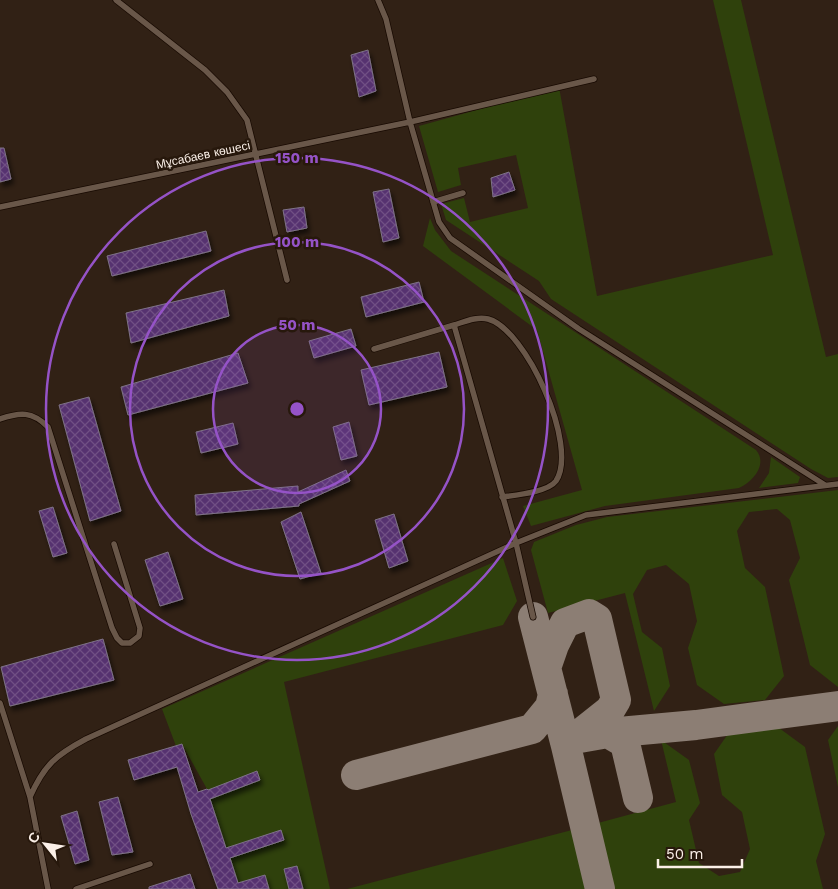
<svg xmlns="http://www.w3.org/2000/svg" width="838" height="889" viewBox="0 0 838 889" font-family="'Work Sans',sans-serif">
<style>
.grass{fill:#2f410c}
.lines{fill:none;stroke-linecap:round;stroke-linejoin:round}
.taxiway{stroke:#8c7e74;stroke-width:30}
.building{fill:url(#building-cross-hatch);stroke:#7e7387;filter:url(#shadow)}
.lane-casing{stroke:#180a02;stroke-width:7}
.lane{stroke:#695749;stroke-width:5.5}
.ring{fill:none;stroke:#9553c7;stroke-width:2.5}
.labels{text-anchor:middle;stroke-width:5;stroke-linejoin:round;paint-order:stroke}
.street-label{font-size:12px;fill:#fbf0e8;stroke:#27180c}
.centre{fill:#9553c7;stroke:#27180c;stroke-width:2.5}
.ring-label{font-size:15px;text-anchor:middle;font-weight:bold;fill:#9553c7;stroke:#27180c;stroke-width:5;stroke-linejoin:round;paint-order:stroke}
</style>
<defs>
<pattern id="building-cross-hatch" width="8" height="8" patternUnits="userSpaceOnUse" patternTransform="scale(1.25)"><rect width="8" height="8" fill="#573170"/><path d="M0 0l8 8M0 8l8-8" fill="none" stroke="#704f84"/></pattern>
<filter id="shadow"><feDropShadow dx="2.5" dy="4.5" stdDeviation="2.5" flood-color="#0009"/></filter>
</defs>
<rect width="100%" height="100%" fill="#312115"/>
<path class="grass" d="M713,0h28l85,357 12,-3v123l-10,1 -17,-9 -260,-170 -12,-18 -93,-61 -5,-16 23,-6 6,24 58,-14 -12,-53 -58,13 3,17 -23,7 -19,-66 140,-39 38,209 176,-41z
M430,218l5,12 16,21 305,199c12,14 -3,32 -17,38l-134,18 -74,20 -8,-20 59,-16 -45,-160 -114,-84z
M771,457l29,20 -2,6 -39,5 10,-15z
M838,490v197l-28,-22 -21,-85 11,-22 -10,-38 -13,-11 -28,3 -12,19 8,37 20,19 19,89 -19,24 -41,4 -27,-19 -9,-37 9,-27 -8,-37 -23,-19 -19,5 -14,24 9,38 20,16 8,38 -16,25 -29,-118 -77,20 -17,-63 3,-8 42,-17 31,-8z
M503,558l14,43 -14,24 -219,57 46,207h-106l11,-15 -28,-85 -25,-45 -6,2 -14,-37z
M775,725l30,22 20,87 -9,27 7,28h-209l-16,-66 78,-21 -15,-62 28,20 11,43 -11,17 10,43 20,13 21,-4 10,-23 -8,-37 -20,-17 -8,-41 16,-23z
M838,726v61l-10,-47z
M572,830l15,59h-240z"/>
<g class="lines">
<path class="taxiway" d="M533,617l33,129 8,-7 34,-6 88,-8 142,-19
M546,668l8,-23 11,-22 24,-9 8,5 19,81 -6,10 -34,27
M608,733l17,10 13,55
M566,746l34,143
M356,775l176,-46 18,-22 3,-13"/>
</g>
<path class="building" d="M368,50l8,41 -17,6 -8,-42z
M0,148h4l7,31 -11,3z
M509,172l6,18 -22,7 -2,-19z
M389,189l10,49 -16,4 -10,-50z
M304,207l3,21 -20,4 -4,-22z
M206,231l5,20 -99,25 -5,-20z
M419,282l5,20 -58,15 -5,-20z
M224,290l5,26 -98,27 -5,-30z
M351,329l5,17 -42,12 -5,-17z
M439,352l8,35 -78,18 -8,-35z
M238,353l10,30 -120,32 -7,-28z
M89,397l32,114 -31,10 -31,-116z
M349,422l8,34 -16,4 -8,-33z
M233,423l5,21 -37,9 -5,-21z
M346,470l4,11 -51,23v2l-103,9 -1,-20 103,-9v6z
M53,507l14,46 -14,4 -14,-46z
M301,512l20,61 -21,6 -19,-57z
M394,514l14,47 -19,7 -14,-48z
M168,552l15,47 -23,7 -15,-46z
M103,639l11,41 -104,26 -9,-39z
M182,744l16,48 9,-3 1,1 49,-19 3,9 -50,19 16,49 55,-18 3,10 -54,18 8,25 27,-8 4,14h-51l-27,-75 -14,-47 -43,13 -6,-20z
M118,797l15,55 -21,3 -13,-53z
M77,811l12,49 -14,4 -14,-48z
M297,866l6,23h-14l-5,-20z
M190,874l5,15h-46v-2z"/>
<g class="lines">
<defs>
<path id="lane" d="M116,0l89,70 22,22 20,28 40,160
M594,79l-184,43 29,100 11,16 129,91 246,156
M433,202l30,-9
M0,207l410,-85 -24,-103 -8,-19
M454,325c10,-3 23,-9 34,-6 38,10 91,127 68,162 -8,11 -40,14 -54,16
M374,349l80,-24 62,218 17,74
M0,419c20,-7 32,-8 48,8l64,201 5,10 5,5h8l9,-7 1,-8 -26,-84
M0,703l30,94 18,92
M30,797c14,-32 26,-42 56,-58l430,-196 70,-28 252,-31
M76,889l74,-25"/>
</defs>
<use href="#lane" class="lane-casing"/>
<use href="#lane" class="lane"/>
</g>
<circle cx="297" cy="409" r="84" fill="#9553c7" fill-opacity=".12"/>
<g class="ring">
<circle cx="297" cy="409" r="84"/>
<circle cx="297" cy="409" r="167"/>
<circle cx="297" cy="409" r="251"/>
</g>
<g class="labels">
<g class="street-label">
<text transform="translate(203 155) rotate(-12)" y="4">Мұсабаев көшесі</text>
</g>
</g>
<circle cx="297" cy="409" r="8" class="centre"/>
<g class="ring-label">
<text x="297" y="163">150 m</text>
<text x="297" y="247">100 m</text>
<text x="297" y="330">50 m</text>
</g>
<g transform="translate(45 844) rotate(300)" stroke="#27180c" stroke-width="4" paint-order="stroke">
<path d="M0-4L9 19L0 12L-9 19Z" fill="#fbf0e8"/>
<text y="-8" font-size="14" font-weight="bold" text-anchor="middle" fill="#fbf0e8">С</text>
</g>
<path d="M658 859v8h84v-8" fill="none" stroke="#fbf0e8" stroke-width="2.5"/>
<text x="666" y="859" font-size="15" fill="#fbf0e8" stroke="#27180c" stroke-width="4" paint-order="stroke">50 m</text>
</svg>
